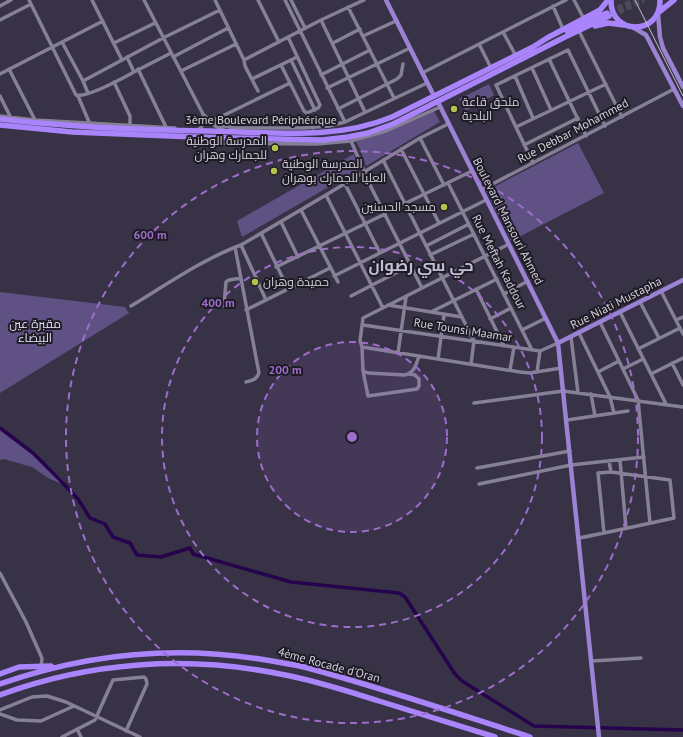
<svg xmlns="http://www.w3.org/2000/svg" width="683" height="737" viewBox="0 0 683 737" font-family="'PT Sans',Cairo,sans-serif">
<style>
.green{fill:#605184}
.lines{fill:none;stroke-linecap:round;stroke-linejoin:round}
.canal{stroke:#25034d;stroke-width:3.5}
.highway-tunnel{stroke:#4e4a5c;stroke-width:5.5;stroke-dasharray:5.5 3;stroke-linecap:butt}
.minor{stroke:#868097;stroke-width:3.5}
.major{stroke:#9b82d2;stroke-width:4.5}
.highway{stroke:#a984fa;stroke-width:5.5}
.tram{stroke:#c1becc;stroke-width:1}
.ring{fill:none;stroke:#9e6dcb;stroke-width:2;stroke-dasharray:7 5}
.poi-dot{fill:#b3c24b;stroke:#1e1b25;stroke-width:1.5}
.labels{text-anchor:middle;stroke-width:4;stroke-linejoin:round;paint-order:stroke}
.poi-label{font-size:12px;fill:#d2cfdc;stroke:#1e1b25;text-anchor:start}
.street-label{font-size:12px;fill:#d2cfdc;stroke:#1e1b25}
.park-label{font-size:12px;fill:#e3dff4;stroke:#1e1b25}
.district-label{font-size:16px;font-weight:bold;fill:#c4bed7;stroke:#1e1b25}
.centre{fill:#9e6dcb;stroke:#1e1b25;stroke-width:2}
.ring-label{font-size:12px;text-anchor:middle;font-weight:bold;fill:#9e6dcb;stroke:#1e1b25;stroke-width:4;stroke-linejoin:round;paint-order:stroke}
</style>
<rect width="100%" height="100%" fill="#373246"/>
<path class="green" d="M489,84l5,11 -28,16 -7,-12z
M434,111l6,11 -74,44 -6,-17 -4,-7z
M578,143l26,50 -93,48 -25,-50z
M354,154l4,16 -116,67 -5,-16z
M0,292l125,15 4,6 -129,80z
M0,426l30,23 34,32 -4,2 -10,-4 -18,-12 -28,-8 -4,1z"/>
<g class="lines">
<path class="canal" d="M0,428l33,25 26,26 19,20 12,19 15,6 8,13 17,6 7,12 24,2 29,-9 3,6 98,28 108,11 6,4 50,77 7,7 72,45 149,4"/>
<path class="highway-tunnel" d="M610,12l25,-12
M611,15l33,-15"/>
<path class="minor" d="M29,0l47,95c11,3 47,-17 58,-23
M92,0l30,60
M144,0l59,114c2,7 1,12 -5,16
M215,0l29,60 1,6 13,25
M258,0l21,42
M285,0l60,122
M291,0l14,28
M574,0l10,19
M0,6l11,-6
M553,6l10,23
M348,7l46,91
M0,20l31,-16
M321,20l44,92
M503,32l13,24
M580,33l42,84
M363,36l33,-15
M288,37l32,68 -2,3 -11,5 6,15
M62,42l21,39 80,-43 57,-28
M114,43l41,-20
M333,43l27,-14
M479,44l12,24
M127,57l7,15 37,-19
M173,57l55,-29
M549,59l37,77
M244,60l77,-40 43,-20
M291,60l24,50
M281,65l23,46 3,2
M532,68l19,42
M9,69l26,51
M138,69l28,58
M181,71l55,-27
M422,73l144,-73
M0,74l103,-53
M321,75l49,-25
M515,76l18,42
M252,79l45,-22
M83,81l5,12
M114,82l16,34v8
M327,88l83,-40
M0,96l11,22
M78,96l11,26
M338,109l59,-30 4,-4 2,-11
M204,115l11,11 9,4
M0,116l35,4 140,8
M210,122l9,3 16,3h69l25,-2 16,-4 82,-39
M210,122l80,-39
M516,127l90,-43
M196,138l5,4 4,1 111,1 35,-3 35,-10 54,-24
M420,138l24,47
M351,141l19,44 52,103
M524,145l54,-27
M401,149l38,74
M383,160l91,181 -3,23
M533,163l-37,-78 72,-35 37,76
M448,183l84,167
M345,184l35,69
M481,190l193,-101
M326,195l57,113
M404,204l68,-33
M301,210l37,72
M281,222l17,35
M261,233l27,56
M509,244l-146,74 -3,23 2,6 158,25 10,1 31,-5
M241,245l25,55
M426,246l43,-22
M235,247l24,126c-3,7 -6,7 -13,9
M430,255l44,-21
M276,267l109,-53
M334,276l152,-76
M476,289l28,57
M661,291l22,43
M504,294l24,-13
M351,296l60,-31
M640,302l19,36
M388,305l74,12
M131,306c35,-21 72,-47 110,-61l85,-50 94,-57 28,-14
M224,306l2,-24 3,-2 12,-2
M246,310l84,-42
M431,312l66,-33
M620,312l46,92
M490,319l21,-11
M676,320l7,-3
M600,322l38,78 12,123
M363,325l177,26 18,-8
M522,330l24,-12
M579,333l31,64 4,16
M571,337l7,56
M362,347l1,24 5,2 37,2c10,-3 11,-10 14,-19
M638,349l42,-21
M398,353l8,-56
M438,359l6,-44
M672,363l11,22
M623,369l20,-10
M510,370l4,-23
M363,371l5,25 49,-7 2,-3v-7l-4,-4 -6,-1
M537,372l3,-21
M598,372l21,-11
M651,374l32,-16
M591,394l4,22
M474,403l89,-12 120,16
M567,420l61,-9
M620,460l6,68
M609,461l2,11
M477,468l93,-17
M479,484l92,-19 73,-8
M579,538c31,-6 63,-13 95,-20l-4,-38 -59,-8 -13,1 6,60
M0,573l26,49 15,34 1,3 -1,8
M592,661l49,-3
M0,710l32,-13 15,-1 19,6 74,35
M0,714l17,6 24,1 33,-15
M77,729l4,8
M62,737l33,-17 18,-40 31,-3 2,2 1,5 -21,47"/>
<path class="major" d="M386,0l48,96
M658,14l2,23 3,11 20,39
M634,28l12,7 37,71
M438,102l120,241 41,394
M558,343l125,-63"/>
<path class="highway" d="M611,0c-1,36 50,36 49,0
M659,12l15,-12
M595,26l13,-3 16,2
M567,31l40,-18
M0,119c69,8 139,11 209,12 62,1 125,10 183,-14l141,-70 14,-9 53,-28 8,-10
M0,125l72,7 123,5 127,3 26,-3 20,-4 25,-9 172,-87 44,-21
M0,674l19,-7 32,-1
M0,684c85,-30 176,-39 266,-24 12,2 26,4 38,7 76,20 151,46 226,70
M0,695c89,-33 187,-40 280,-21 34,6 67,17 99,27 39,12 78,24 116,36"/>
<path class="tram" d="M635,0l48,96"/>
</g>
<circle cx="352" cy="437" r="95" fill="#9e6dcb" fill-opacity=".12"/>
<g class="ring">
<circle cx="352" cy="437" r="95"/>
<circle cx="352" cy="437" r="190"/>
<circle cx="352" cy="437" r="286"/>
</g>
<g class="poi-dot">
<circle cx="454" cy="109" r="4"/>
<circle cx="275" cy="148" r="4"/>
<circle cx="274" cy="171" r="4"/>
<circle cx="444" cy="207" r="4"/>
<circle cx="255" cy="282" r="4"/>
</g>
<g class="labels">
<g class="poi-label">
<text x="462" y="106">ملحق قاعة<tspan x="462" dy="14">البلدية</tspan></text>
<text x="267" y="145" text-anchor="end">المدرسة الوطنية<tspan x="267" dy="14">للجمارك وهران</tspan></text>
<text x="282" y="168">المدرسة الوطنية<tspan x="282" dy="14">العليا للجمارك بوهران</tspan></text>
<text x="436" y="211" text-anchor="end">مسجد الحسنين</text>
<text x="263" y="286">حميدة وهران</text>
</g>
<g class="street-label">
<text x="261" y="124">3ème Boulevard Périphérique</text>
<text transform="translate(573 131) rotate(-28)" y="4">Rue Debbar Mohammed</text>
<text transform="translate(508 221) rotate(63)" y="4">Boulevard Mansouri Ahmed</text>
<text transform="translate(499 262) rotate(63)" y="4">Rue Meftah Kaddour</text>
<text transform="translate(616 303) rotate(-27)" y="4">Rue Niati Mustapha</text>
<text transform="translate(463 330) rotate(9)" y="4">Rue Tounsi Maamar</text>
<text transform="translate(329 665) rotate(15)" y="4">4ème Rocade d'Oran</text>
</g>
<g class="park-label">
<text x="35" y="328">مقبرة عين<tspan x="35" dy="14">البيضاء</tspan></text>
</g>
<g class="district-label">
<text x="421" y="271">حي سي رضوان</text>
</g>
</g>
<circle cx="352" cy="437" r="6" class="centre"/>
<g class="ring-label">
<text x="150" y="239">600 m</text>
<text x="218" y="307">400 m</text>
<text x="285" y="374">200 m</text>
</g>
</svg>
